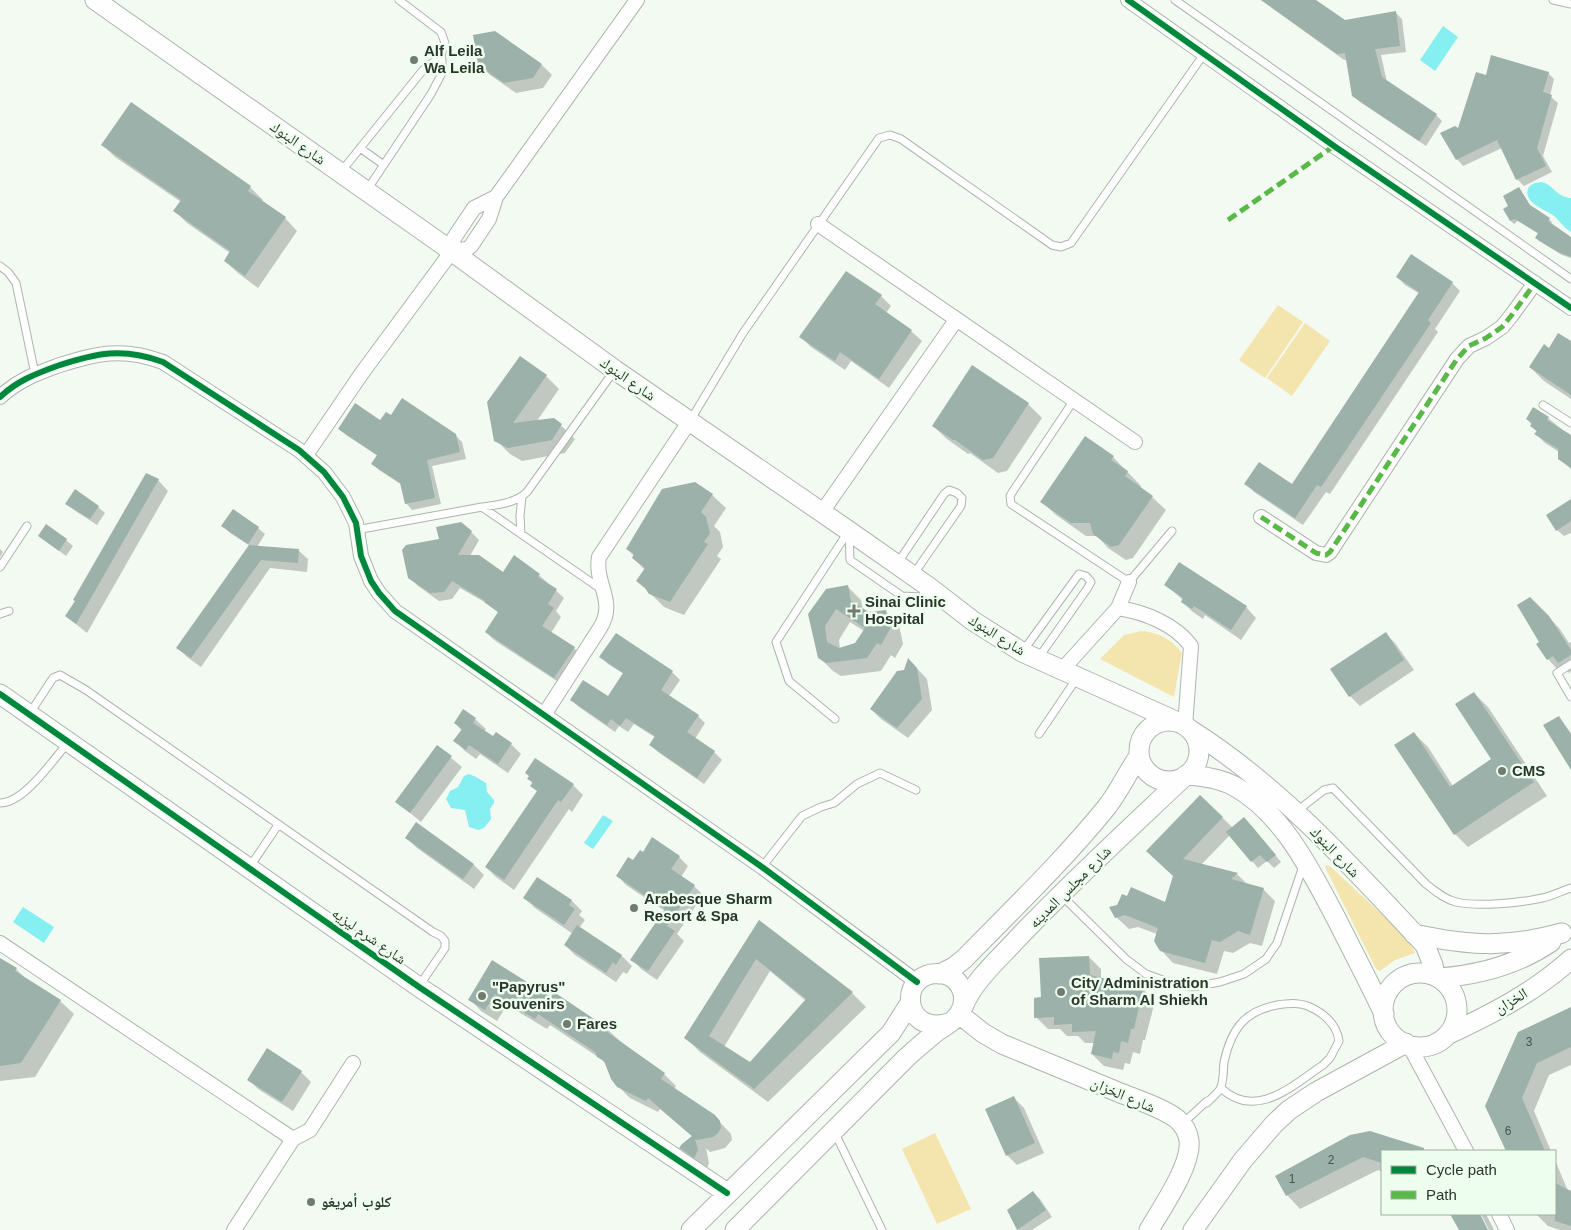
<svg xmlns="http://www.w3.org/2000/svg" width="1571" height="1230" viewBox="0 0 1571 1230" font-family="Arial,'Noto Naskh Arabic',sans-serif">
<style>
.green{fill:#f4e4ae}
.water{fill:#85eff1}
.shadow{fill:#0003;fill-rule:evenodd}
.building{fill:#9bb1a9;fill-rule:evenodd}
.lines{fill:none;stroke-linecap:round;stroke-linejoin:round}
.lane-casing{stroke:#adb5ad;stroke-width:9}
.street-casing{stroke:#adb5ad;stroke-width:16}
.secondary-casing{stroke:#adb5ad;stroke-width:21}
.lane{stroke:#fdfefd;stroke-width:7}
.street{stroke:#fdfefd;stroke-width:14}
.secondary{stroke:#fdfefd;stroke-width:19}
.quiet{stroke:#58b947;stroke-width:5;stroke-dasharray:10 5;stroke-linecap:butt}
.cycleway-casing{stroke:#eefeee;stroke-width:9}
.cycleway{stroke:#00873e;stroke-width:6}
.poi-dot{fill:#717b71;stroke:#eefeee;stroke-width:2}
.labels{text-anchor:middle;stroke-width:5;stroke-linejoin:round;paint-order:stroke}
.number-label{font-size:12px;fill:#48554b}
.poi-label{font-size:15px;font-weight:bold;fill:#2c362c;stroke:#eefeee;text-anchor:start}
.street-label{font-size:15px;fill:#2c362c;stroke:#eefeee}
</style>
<rect width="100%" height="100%" fill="#f2faf2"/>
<path class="green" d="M1278,305l25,17 -38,56 -26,-18z
M1305,323l25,18 -38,55 -25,-18z
M1141,631c18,1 30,8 41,22l-8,44 -74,-38 24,-24z
M1327,865l5,3 74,69 9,16 -20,7 -15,11 -4,-2 -51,-102z
M935,1133l36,76 -34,15 -35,-75z"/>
<path class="water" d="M1443,26l15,11 -23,34 -15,-11z
M1541,182c13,2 14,15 30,16v34c-7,-4 -11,-11 -17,-16 -8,-6 -31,-13 -26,-27 2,-5 7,-6 13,-7z
M469,774l7,3 10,6 1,9 7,8v3l-4,6 1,10 -7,9 -6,2 -9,-3 -4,-17 -14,-2 -5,-9 4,-8 8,-4 6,-11z
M603,815l10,6 -20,28 -9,-6z
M23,907l31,20 -10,16 -31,-21z"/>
<path class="shadow" d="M1261,0h53l30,21 51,-9 7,7 4,33 -25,3 6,27 49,33 6,6 -16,25 -66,-44 -7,-7 -6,-35h-3z
M495,32l47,33 10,10 -9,13 -27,5 -26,-18 -11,-11z
M1548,73l6,6 -4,17 8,7 -15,53 9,16 -28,14 -7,-7 -15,-31 -39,18 -6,-7 1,-29z
M103,145l147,42 13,13 -2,2 24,16 12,13 -39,57 -20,-15 -13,-12 5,-8 -43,-30 -12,-12 6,-9 -66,-45z
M1519,188l12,20 18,11 3,3 -2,3 21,13v20l-9,-3 -23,-14 -3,-3 3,-4 -21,-13 -4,3 -3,-3 -1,-14z
M1397,277l55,6 8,8 -25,38 3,3 -108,162 -4,-2 -23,33 -49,-33 -8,-8 46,2 128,-192 -15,-9z
M881,296l10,10 -5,7 25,18 11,10 -33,47 -38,-27 -6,9 -34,-23 -10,-10z
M1571,343v56l-27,-18 -14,-14 19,-18z
M972,367l56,37 14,14 -35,53 -9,2 -28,-20 -2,1 -21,-15 -14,-13z
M546,376l13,13 -22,32 17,-2 21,20 -10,14 -43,8 -12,-7 -14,-14z
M1534,409l14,9 22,18 1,-1v34l-12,-11v-6l-14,-9 -9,-9 1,-2 -10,-13z
M380,422l75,13 7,7 4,17 -34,7 9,38 -29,6 -6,-7 -4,-18 -23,-15 -6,-6 5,-8 -32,-21 -6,-6z
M1113,457l28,29 -1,2 12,9 14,13 -33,48 -7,2 -18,-12 -11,-12h-11l-30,-21 -14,-13z
M158,480l10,11 -81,142 -21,-17z
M712,495l14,13 -12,18 6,6 3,15 -6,9 4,3 -37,56 -20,-8 -26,-26 7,-11 -12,-12 1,-2 -7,-7z
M67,503l31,4 7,6 -8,12 -23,-15z
M1571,506v27l-7,3 -7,-6z
M223,526l35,2 7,6 -8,13 41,3 10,9 -1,13 -37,-4 -69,99 -14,-10 -9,-9 72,-102 -20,-13z
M471,532l8,8 -9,16 34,17 10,-16 25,18 25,23 -8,13 5,6 -10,16 23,15 8,8 -19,29 -69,-45 -8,-8 13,-19 -11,-9 -28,-16 -8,11 -13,2 -21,-15 -8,-8z
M39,536l27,4 7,6 -7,10z
M0,549l3,3 -3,5z
M1166,585l80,22 10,11 -15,22 -36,-25 -2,4 -10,-7 -11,-10 1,-2z
M847,586l14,14 2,10 6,3 16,-2 14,14 4,19 -8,14 -4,-3 -10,16 -40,5 -8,-5 -14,-14 -9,-43zM850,622l14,9 -9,13 -15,5 -1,-9z
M1530,598l29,30 10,15 2,-1v29l-2,2 -6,-6 -5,3 -10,-11 -7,-16z
M1385,633l10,10 19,27 -54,36 -10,-10z
M616,635l56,37 8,8 -11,16 29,20 7,7 -10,16 19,13 8,8 -18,24 -46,-32 -7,-7 5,-7 -22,-14 -6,8 -9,-6 -4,6 -36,-25 -7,-7 36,-2 16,-24 -16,-10 -7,-7z
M909,660l18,19 5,31 -24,28 -27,-19 -10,-10 34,-38z
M1474,693l14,14 59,89 -79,51 -13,-13 -41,-101 14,14 25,39 40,-26z
M1559,717l12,16v32z
M475,719l11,10 -2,3 9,6 18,6 10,10 -13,19 -28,-19 -4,5 -11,-8 -10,-10 7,-10 -7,-8z
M438,747l24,20 -41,55 -24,-20z
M529,779l44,6 10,10 -11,17 -3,-3 -55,81 -18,-13 -10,-10 52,-75z
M1200,796l33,32 18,-3 30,37 -7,6 -7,-7 -9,7 -28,-33 -29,30 36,9 11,11 15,4 12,12 -13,45 -12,-3 -17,10 -9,-2 -7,23 -44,-11 -12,-13 -4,-16 -19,-7 -9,2 -13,-12 50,-13z
M417,824l57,41 10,10 -10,14 -57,-41 -10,-10z
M679,857l9,9 -7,11 13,9 9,9 -26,39 7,7 -27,39 -16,-11 -9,-10 33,-48 -39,-26 -9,-10 16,-13z
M538,878l34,23 10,10 -3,4 6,5 -6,8 43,28 10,10 -5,8 -4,-2 -7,10 -41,-27 -10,-10 8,-11 -38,-26 -10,-10z
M759,922l93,71 14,14 -98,95 -68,-50 -14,-14zM770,971l36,30 -56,62 -26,-16z
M1089,957l12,12v10l42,10 12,12 -10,39h-2l-3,14 -7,-2 -3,12 -5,-1 -2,7 -19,-4 -12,-12 2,-11h-9l-7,-7h-11l-7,-7h-12l-12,-12 6,-19z
M0,959l16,10 11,11 33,21 14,13 -39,63 -35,4z
M493,962l59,36 56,32 12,11 44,33 12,12 -2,3 40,27 17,18 1,6 -7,8 -15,4 -4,-4 3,15 -2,5 -14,-9 -12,-12 12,-10 -33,-28 -2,3 -28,-14 -12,-12 -11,-21 -6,-6 -51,-34 -3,4 -40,-24 -10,16 -16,-10 -11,-12z
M1571,1008v57l-22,10 -15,36 17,40h-44l-21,-45z
M301,1072l10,10 -18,29 -35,-22 -10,-10z
M1014,1098l10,10 20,45 -27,12 -10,-10z
M1370,1133l59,18h-47v21l-4,-2 -78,39 -13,-14z
M1555,1160l13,31 3,1v38h-11l-12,-4 -12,-12h19z
M1033,1192l7,7 12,18 -20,13h-13l-1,-1z
M1481,1214h5l8,16h-5z"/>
<path class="building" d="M1261,0h55l29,20 51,-9 4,35 -25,3 7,28 55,37 -18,27 -67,-45 -7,-43 -8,1z
M495,31l47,33 -9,14 -29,5 -26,-18 -5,-30z
M1491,55l58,17 -6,20 9,3 -15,53 9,18 -30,14 -19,-40 -41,20 -16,-27 15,-7 3,2 18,-56 10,3z
M131,102l120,84 -3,5 38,26 -41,59 -21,-15 6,-10 -57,-40 8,-11 -80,-55z
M1519,187l11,18 20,13 -2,3 23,16v20l-13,-5 -23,-14 3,-5 -23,-14 -5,2 -7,-12 5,-3 -5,-10z
M1411,254l42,28 -25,38 3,3 -97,145 -13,19 -4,-2 -22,33 -51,-34 15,-22 33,22 127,-192 -23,-15z
M846,271l36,24 -7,9 37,26 -33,49 -39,-27 -5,9 -36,-24z
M1558,333l13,8v54l-42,-28 15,-23 5,4z
M520,356l27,19 -34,48 41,-5 8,6 -10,16 -44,8 -14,-7 -7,-39z
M972,365l57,38 -36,55 -10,2 -28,-20h-2l-21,-14z
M402,398l54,36 4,18 -33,8 8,38 -30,6 -5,-21 -29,-19 6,-9 -39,-26 17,-26 25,17 6,-8 5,3z
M1533,407l16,10 -2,3 24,15v33l-13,-9v-10l-24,-15 3,-3 -7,-5 2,-3 -6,-4z
M1085,436l29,20 -3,4 17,11 -3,5 28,20 -34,49 -8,2 -18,-13 -3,-11h-19l-31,-21z
M146,473l13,6 -83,145 -11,-8 10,-15 -2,-1z
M695,482l18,12 -12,18 5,5 4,16 -6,9 4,2 -38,58 -21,-8 -4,-6 -9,-7 9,-13 -13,-10 2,-4 -8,-5 36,-60z
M75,489l24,17 -9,13 -25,-15z
M1571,499v22l-15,10 -10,-16z
M233,509l26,18 -11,17 -27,-18z
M461,522l11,9 -14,24h21l24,17 11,-17 26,19 -2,3 19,12 -9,15 6,4 -12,18 33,21 -21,31 -69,-46 13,-20 -14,-10 1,-1 -33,-20 -8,11 -14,1 -22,-15 -6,-28 4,-5 33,-6 -3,-12z
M46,524l21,15 -8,12 -21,-15z
M249,545l50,4 -1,14 -37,-3 -70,98 -15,-10z
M1179,562l68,44 -16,24 -37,-24 -2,3 -11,-7 2,-4 -19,-13z
M848,585l3,16 18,11 17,-2 4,19 -9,16 -4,-2 -10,15 -41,5 -8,-5 -10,-44 18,-25zM836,609l29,19 -10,15 -16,5 -12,-6 -2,-16z
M1530,597l19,19 22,34v5l-13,8 -5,-7 -6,4 -11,-16 3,-2 -22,-37z
M1386,632l18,28 -55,37 -19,-28z
M616,633l57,38 -12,19 38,25 -12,17 28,19 -18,27 -48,-33 6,-9 -29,-18 -6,8 -9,-7 -4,6 -37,-25 13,-20 25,16 15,-23 -24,-16z
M908,658l9,10 5,31 -25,29 -27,-19 27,-38 7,-1z
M1474,692l60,90 -80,53 -60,-90 20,-13 36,55 41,-28 -36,-55z
M463,709l13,9 -3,5 20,13 3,-4 16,11 -14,21 -29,-19 -3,5 -13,-9 9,-12 -8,-6z
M1559,716l12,19v35l-28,-45z
M437,745l15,11 -42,57 -15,-11z
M535,758l39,26 -13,18 -3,-2 -54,80 -19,-13 52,-76 -7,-5 3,-4 -6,-3 2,-3 -4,-3z
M1200,795l23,22 -40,42 55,14 -7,6 33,9 -14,47 -12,-4 -18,11 -8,-2 -7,23 -45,-12 -6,-10 4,-13 -33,-13 -10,3 -6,-11 8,-2 5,-11 5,2 4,-9 34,15 8,-26 -27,-25z
M1244,817l32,38 -9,7 -7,-7 -9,7 -25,-30z
M416,822l58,42 -11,15 -58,-41z
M652,837l28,19 -9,13 24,16 -28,41 8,5 -27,40 -18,-11 35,-51 -49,-33 12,-19 5,3 7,-10 3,2z
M537,877l35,23 -3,5 6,4 -11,16 -41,-27z
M759,920l94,72 -99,97 -70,-51zM756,959l50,40 -56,63 -41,-26z
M577,925l45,30 -6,10 -3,-3 -7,11 -42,-28z
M1089,956l1,19 53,13 -9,41h-3l-3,14 -7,-2 -2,12 -6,-1 -1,7 -21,-5 5,-23 -24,1v-8l-18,1v-8l-20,1v-20l7,-1 -2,-39z
M0,958l17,10 -2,3 46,29 -40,63 -21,3z
M492,960l59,37 3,-5 55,37 -2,3 58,41 -4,6 54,36 5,6 1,7 -3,5 -5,4 -16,3 -2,-1 3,11 -4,8 -15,-10 3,-4 10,-8 -44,-38 -2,3 -29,-14 -6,-8 -7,-18 -7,-4 -2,-5 -57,-38 -3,5 -40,-25 -10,16 -17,-10z
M1571,1007v40l-34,16 -15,35 23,53h-39l-21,-45 33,-74z
M267,1048l35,23 -20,31 -35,-22z
M1014,1096l21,47 -29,13 -21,-47z
M1370,1131l54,17v3h-42v12l-19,-6 -77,39 -11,-20 75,-41z
M1555,1183l16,8v35l-16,-5z
M1033,1191l13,19 -29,20 -10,-20z
M1450,1214h30l8,16h-29z"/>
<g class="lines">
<defs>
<path id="lane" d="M1175,0l396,279
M1553,0l18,4
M360,148l24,17
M340,173l83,-103 18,-14
M367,190l64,-96 11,-21v-12l-1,-5 4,-13 -4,-11 -42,-32
M0,266l8,6 8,11 19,91
M1074,400l-61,91 -3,5 1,8 118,78 43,-51
M1543,405l28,18
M690,421l53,-88 136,-195 11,-3 11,4 151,106 9,2 10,-4 133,-189
M482,507c15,-2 34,-4 45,-15l87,-121
M356,530l126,-23 119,82
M849,533l1,27 52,36 19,1 8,-10
M521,534l-1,-18 2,-20
M897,564l47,-70 5,-4 8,3 5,5 -1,8 -48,69
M0,567l27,-41
M0,614l9,-3
M1023,651l56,-77 7,2 5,6 -4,7 -48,68
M1571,664l-14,9 14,24
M30,713l23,-35 7,-3 26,15 347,242 8,4 4,5v7l-26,38
M835,719l-46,-38 -13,-39 72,-110
M1039,734l38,-56
M0,803c24,0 52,-42 67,-59
M1297,811l27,-21 9,-2 93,96c9,7 18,15 30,18 22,5 63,1 86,-4 10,-2 19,-7 29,-10
M762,867l40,-51 19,-9 13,-4 23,-19 23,-11 36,17
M249,868l29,-43
M1062,896l64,63 20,15 25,9 21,4 28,-5 24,-8 22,-15 11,-16 26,-77
M1182,1124l25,-23v2c4,-5 10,-9 13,-14 4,-7 3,-19 4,-27 7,-32 20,-51 53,-57 13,-2 25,-3 37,4 13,7 23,17 25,32l-9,17 -7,7c-30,20 -67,56 -102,23
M834,1131l48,99"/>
<path id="street" d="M1128,0l206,146 237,162
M818,224l317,218
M452,251l15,-2 4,-3 18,-27 7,-22 141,-197
M0,397c17,-16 35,-23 57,-31 39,-13 66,-19 106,-4l136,88 25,22 19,25 13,26 5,33 10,25 8,12 16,18 367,256 155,115
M306,455l56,-82 90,-122 2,-13 20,-30 22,-11
M822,512l134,-192
M1261,517l55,36 10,2 4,-3 127,-193 12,-13 17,-8 16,-11 9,-11 24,-33
M1129,582l-11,26c26,4 57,16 73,38l-6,80
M1061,671l57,-63
M544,715l56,-87c17,-27 -6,-44 -1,-71l90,-135
M0,943l293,196 17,-9 43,-67
M1409,1045l57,106
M1499,1214l8,16
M234,1230l59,-91"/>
<path id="secondary" d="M95,0l348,245 172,125 234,161 80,56 44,34 49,31 158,71
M0,694l419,293 308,206
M1139 751a30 30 0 1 1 60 0a30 30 0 1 1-60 0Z
M1189,729c91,57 163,138 236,216l8,20 2,11
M1414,934c56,12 93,14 148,-1
M1383 1010a37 37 0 1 1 74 0a37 37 0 1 1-74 0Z
M940,974l14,-7 10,-8c48,-49 98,-97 142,-151 13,-16 21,-35 33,-52
M1439,978c40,-3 78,-13 112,-36
M963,1007c11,-27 35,-47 54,-68 54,-57 112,-110 169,-164 17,1 33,3 48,11 49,27 77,85 102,132 16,32 33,64 48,96
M959,1014l24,19 19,11c39,16 77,32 116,48 17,7 45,16 59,27 7,6 11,13 12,22 3,24 -28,68 -40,89
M1447,1035c43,-20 88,-43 124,-76
M691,1230l200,-197 19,-30
M735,1230l171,-172c10,-9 19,-17 29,-25 8,-6 19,-11 24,-19 5,-8 6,-18 2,-26 -3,-7 -9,-12 -17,-14 -47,-7 -44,63 5,49
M1193,1230l50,-70 31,-36 15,-14 27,-18 90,-49"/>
</defs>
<use href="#lane" class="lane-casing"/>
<use href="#street" class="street-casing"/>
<use href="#secondary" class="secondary-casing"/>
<use href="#lane" class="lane"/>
<use href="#street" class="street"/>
<use href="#secondary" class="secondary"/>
<path class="quiet" d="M1228,220l106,-74
M1261,517l55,36 10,2 4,-3 127,-193 12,-13 17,-8 16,-11 9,-11 24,-33"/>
<defs>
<path id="cycleway" d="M1128,0l206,146 237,162
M0,397c17,-16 35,-23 57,-31 39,-13 66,-19 106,-4l136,88 25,22 19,25 13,26 5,33 10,25 8,12 16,18 367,256 155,115
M0,694l419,293 308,206"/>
</defs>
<use href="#cycleway" class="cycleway-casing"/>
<use href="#cycleway" class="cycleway"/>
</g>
<g class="poi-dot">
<circle cx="414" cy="60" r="5"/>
<path d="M851.5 603.5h5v5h5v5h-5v5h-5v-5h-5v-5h5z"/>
<circle cx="1502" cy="771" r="5"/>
<circle cx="634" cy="908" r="5"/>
<circle cx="1061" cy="992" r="5"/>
<circle cx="482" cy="996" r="5"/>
<circle cx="567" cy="1024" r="5"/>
<circle cx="311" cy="1202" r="5"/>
</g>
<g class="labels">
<g class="number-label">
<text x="1529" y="1046">3</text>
<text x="1508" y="1135">6</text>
<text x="1331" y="1164">2</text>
<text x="1292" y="1183">1</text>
</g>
<g class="poi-label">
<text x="424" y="56">Alf Leila<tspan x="424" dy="17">Wa Leila</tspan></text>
<text x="865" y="607">Sinai Clinic<tspan x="865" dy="17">Hospital</tspan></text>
<text x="1512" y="776">CMS</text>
<text x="644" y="904">Arabesque Sharm<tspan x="644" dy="17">Resort &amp; Spa</tspan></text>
<text x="1071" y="988">City Administration<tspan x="1071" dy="17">of Sharm Al Shiekh</tspan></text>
<text x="492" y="992">"Papyrus"<tspan x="492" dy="17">Souvenirs</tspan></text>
<text x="577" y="1029">Fares</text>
<text x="321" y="1207">كلوب أمريغو</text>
</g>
<g class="street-label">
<text transform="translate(298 143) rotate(35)" y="5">شارع البنوك</text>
<text transform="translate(628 379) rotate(35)" y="5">شارع البنوك</text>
<text transform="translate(997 635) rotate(32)" y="5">شارع البنوك</text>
<text transform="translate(1335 852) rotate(46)" y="5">شارع البنوك</text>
<text transform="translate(1070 887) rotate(-45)" y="5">شارع مجلس المدينه</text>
<text transform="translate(369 936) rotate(35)" y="5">شارع شرم ليزيه</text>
<text transform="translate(1511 1001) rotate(-31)" y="5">الخزان</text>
<text transform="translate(1123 1095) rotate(23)" y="5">شارع الخزان</text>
</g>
</g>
<rect x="1381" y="1150" width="175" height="65" fill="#eefeee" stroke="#a0aea0"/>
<rect x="1391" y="1166" width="25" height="8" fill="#00873e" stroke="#a0aea0"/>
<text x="1426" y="1175" font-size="15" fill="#2c362c">Cycle path</text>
<rect x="1391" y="1191" width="25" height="8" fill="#58b947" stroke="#a0aea0"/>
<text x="1426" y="1200" font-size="15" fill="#2c362c">Path</text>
</svg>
